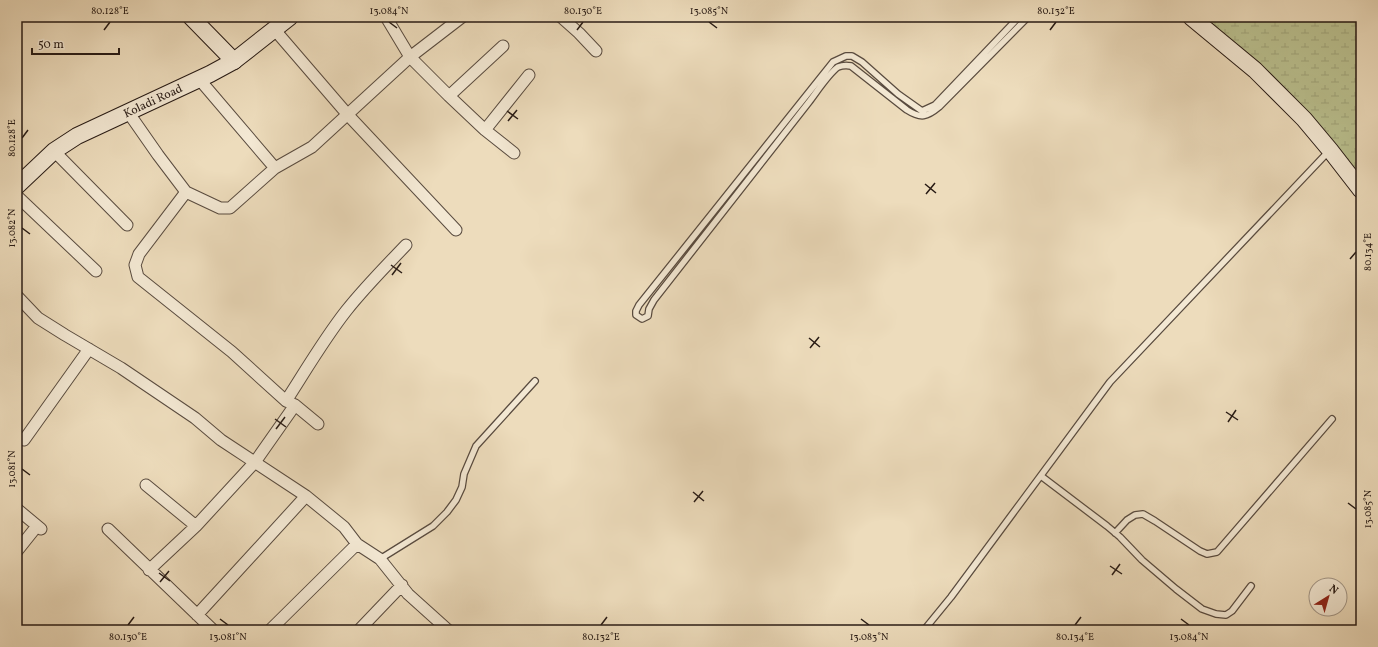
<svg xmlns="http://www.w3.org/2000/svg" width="1378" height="647" viewBox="0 0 1378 647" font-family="Vollkorn,serif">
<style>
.wetland{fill:url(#wetland-marsh);stroke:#716e52}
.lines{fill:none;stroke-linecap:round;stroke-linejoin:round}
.lane-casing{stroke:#594b3f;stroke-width:8}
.street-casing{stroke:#594b3f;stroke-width:13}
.secondary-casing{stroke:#281b15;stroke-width:18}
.lane{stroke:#f3e8d3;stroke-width:5.5}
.street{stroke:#f3e8d3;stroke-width:11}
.secondary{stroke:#f3e8d3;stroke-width:16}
.ticks{fill:none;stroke:#281b15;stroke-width:1.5}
.labels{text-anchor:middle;stroke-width:3;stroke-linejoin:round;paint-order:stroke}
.street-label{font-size:12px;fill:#281b15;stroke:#f3e8d3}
.neatline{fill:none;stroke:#281b15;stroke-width:1.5}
.ticks-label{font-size:10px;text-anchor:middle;fill:#281b15}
</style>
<defs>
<pattern id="wetland-marsh" width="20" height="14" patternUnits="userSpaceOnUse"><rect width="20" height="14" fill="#bac08f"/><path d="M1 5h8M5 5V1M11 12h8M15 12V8" fill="none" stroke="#a0a47a"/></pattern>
</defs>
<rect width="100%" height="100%" fill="#eddcbc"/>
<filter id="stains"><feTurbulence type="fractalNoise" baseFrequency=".005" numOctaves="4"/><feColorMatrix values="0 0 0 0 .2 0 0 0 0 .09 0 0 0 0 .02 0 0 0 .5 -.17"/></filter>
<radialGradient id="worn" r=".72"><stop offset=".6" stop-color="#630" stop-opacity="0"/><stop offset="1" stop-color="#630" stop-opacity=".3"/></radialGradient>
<path class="wetland" d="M1200,17h161v167z"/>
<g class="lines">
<defs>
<path id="lane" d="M1019,17l-84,88 -13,6 -24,-17 -36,-32 -10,-6h-6l-13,6 -194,243 -3,6v4l6,4 6,-3 1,-7 5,-9 155,-198c7,-9 20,-29 29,-35 5,-2 9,-2 13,-1l56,44c14,9 20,7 32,-3l89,-90
M1041,476l66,50 13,11 22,23 34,29 26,20 14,5 10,1 6,-4 19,-25
M1115,533l12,-13 8,-5 8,-1 12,7 45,30 7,3 10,-2 115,-133
M380,559l53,-33 14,-14 9,-12 6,-13 2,-13 12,-28 59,-65
M924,630l27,-33 159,-215 219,-231"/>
<path id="street" d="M386,17l24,40 39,39 36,34 29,23
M561,17l18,16 17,18
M274,29l74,86 108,115
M199,79l76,89
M449,96l54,-50
M128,112l30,43 28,37 34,16h10l45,-40 37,-21 98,-90 52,-40
M485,130l44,-55
M54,151l73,74
M186,192l-47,62 -4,11 3,12 94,75 54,49 9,4 23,19
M17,196l79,75
M17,296l21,22 27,17 56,33 74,50 26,22 85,56 -109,119
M286,401c20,-31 38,-62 60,-90 19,-24 40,-45 60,-66
M24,440l65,-91
M146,485l50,41
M306,496l38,31 13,17 23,15 28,35 40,36
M17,509l24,20
M108,529l105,101
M17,551l20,-25
M149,570l47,-44 59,-64 40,-57
M270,630l87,-86
M359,630l43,-45"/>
<g id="secondary">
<path d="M191,17l43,44"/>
<path d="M1191,17l64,53 49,49 26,31 31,40"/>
<path id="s1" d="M17,186l37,-35 23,-15 133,-62 24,-13 56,-44"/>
</g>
</defs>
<use href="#lane" class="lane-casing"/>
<use href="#street" class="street-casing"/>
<use href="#secondary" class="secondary-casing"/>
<use href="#lane" class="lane"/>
<use href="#street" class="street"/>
<use href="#secondary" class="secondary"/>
</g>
<path class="ticks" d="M389,22l8,6M709,22l8,6M104,30l6,-8M577,30l6,-8M1050,30l6,-8M507,111l11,8M508,121l9,-11M22,138l6,-8M925,184l11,9M926,194l9,-11M22,228l8,6M1350,259l6,-7M391,265l11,8M392,275l9,-12M809,338l11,9M810,348l9,-11M1226,412l12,8M275,419l11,8M1228,422l8,-12M276,429l9,-12M22,469l8,6M693,492l11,9M694,502l9,-11M1348,503l8,6M1110,566l12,8M159,573l11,8M1112,575l8,-11M160,582l9,-11M220,619l8,6M861,619l8,6M1181,619l8,6M128,625l6,-8M601,625l6,-8M1075,625l6,-8"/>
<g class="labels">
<g class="street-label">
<text dy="4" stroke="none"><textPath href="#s1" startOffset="162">Koladi Road</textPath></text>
</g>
</g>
<rect width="1378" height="647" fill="none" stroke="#eddcbc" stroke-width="44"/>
<g transform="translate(1328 597) rotate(37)"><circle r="19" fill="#f3e8d3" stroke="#a29687"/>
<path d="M0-3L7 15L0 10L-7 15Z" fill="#8f2418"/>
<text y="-6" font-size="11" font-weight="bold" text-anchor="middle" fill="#281b15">N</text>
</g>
<path d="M32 48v6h87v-6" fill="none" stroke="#281b15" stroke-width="2"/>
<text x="38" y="48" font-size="12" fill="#281b15" stroke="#f3e8d3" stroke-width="3" paint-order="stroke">50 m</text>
<rect x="22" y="22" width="1334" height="603" class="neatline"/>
<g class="ticks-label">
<text x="110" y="14">80.128°E</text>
<text x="389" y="14">13.084°N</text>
<text x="583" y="14">80.130°E</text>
<text x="709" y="14">13.085°N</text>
<text x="1056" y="14">80.132°E</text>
<text transform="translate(11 138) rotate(-90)" y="4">80.128°E</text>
<text transform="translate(11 228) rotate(-90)" y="4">13.082°N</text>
<text transform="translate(1367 252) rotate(-90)" y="4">80.134°E</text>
<text transform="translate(11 469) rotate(-90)" y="4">13.081°N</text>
<text transform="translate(1367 509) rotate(-90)" y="4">13.085°N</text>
<text x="128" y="640">80.130°E</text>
<text x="228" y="640">13.081°N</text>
<text x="601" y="640">80.132°E</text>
<text x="869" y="640">13.083°N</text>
<text x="1075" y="640">80.134°E</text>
<text x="1189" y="640">13.084°N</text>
</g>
<rect width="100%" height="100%" filter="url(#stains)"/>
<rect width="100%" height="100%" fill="url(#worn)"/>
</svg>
